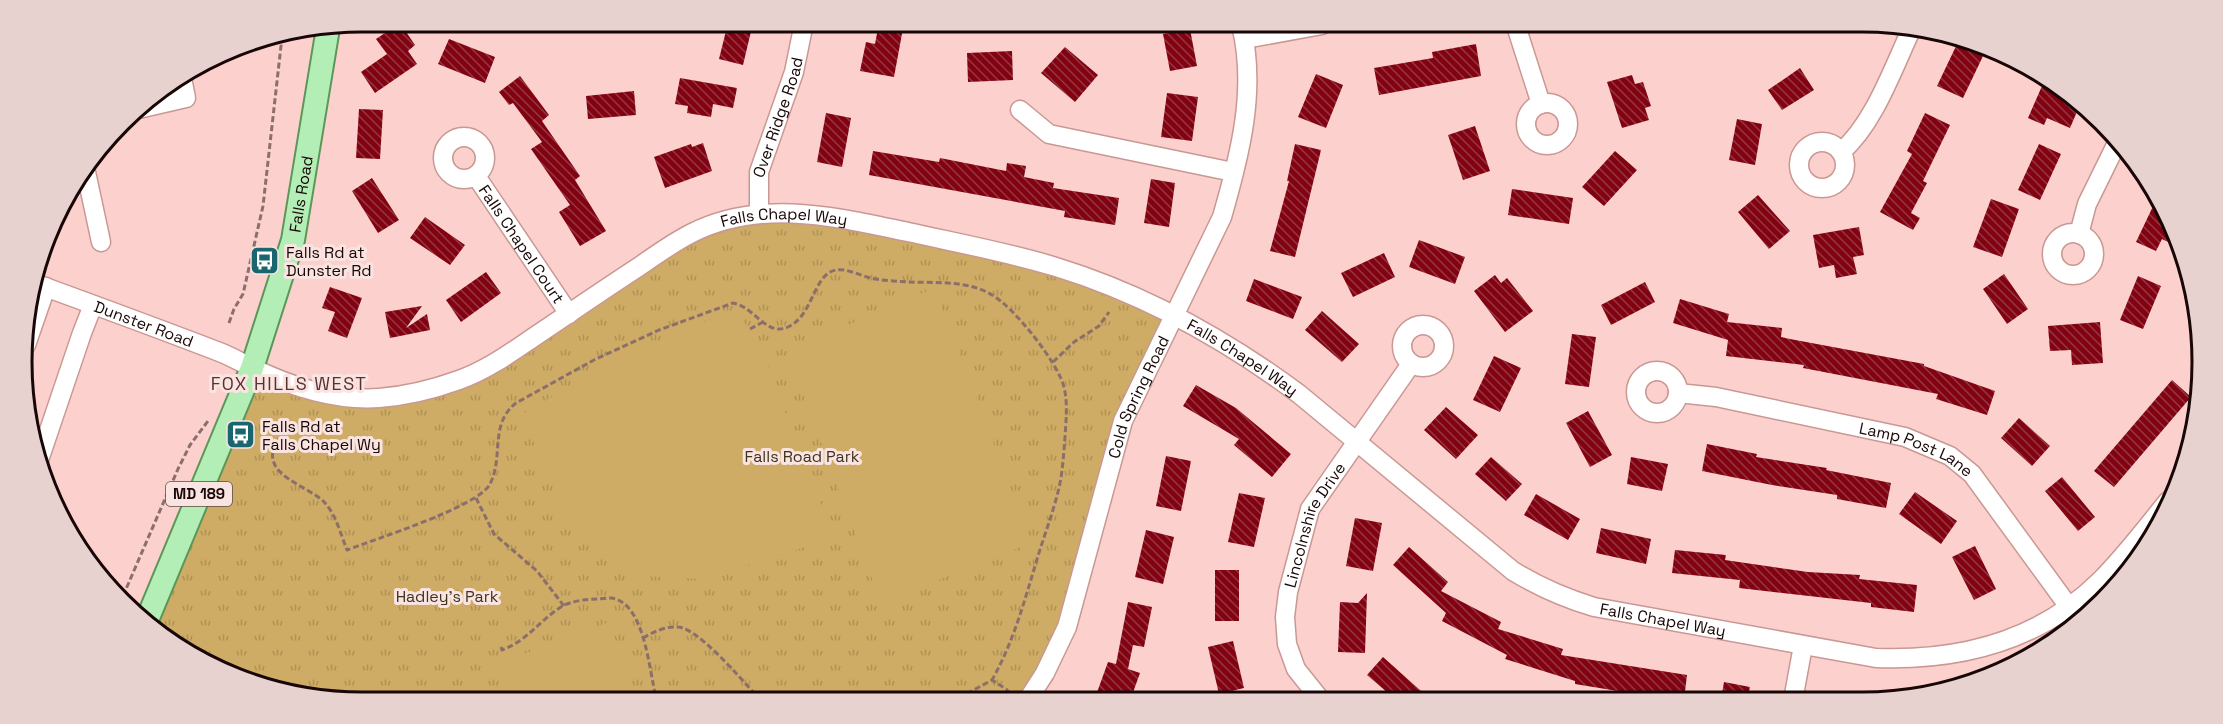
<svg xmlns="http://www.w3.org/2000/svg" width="2223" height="724" viewBox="0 0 2223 724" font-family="'Space Grotesk',sans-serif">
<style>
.park{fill:url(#park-tufts)}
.pitch{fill:#ceac65}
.building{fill:url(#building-back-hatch)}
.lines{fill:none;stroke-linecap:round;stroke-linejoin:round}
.minor-casing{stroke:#ca9893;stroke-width:21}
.major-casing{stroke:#5c9659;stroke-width:26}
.path{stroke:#8c6e6b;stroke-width:3;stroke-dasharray:6 3;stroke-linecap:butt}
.minor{stroke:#fff;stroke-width:18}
.major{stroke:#b3eeb6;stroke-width:22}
.labels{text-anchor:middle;stroke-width:6;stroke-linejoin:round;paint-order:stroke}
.shield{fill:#fae4e2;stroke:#5c4948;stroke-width:1.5}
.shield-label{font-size:15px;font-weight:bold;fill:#180706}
.street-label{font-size:16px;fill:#180706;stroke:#fae4e2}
.poi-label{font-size:16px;fill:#180706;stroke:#fae4e2;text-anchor:start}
.park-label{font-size:16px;fill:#3e341f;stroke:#fae4e2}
.neighbourhood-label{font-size:18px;letter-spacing:1.5px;fill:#5a312e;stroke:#fae4e2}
.rim{fill:none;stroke:#180706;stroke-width:3}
</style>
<defs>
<pattern id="park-tufts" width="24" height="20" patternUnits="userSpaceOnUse" patternTransform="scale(1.5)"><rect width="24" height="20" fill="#ceac65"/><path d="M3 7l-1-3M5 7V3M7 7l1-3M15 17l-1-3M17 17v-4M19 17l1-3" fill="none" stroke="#b09256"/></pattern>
<pattern id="building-back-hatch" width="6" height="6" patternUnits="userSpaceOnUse" patternTransform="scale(1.5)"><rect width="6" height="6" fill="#820212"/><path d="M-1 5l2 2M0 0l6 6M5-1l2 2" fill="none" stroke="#933843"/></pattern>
</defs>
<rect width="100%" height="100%" fill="#fcd1cd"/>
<path class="park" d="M759,213l197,30 217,71 -50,107 -56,206 -38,71 -734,-2 -122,-50 -26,-26 105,-252 88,29 119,-17 212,-135z"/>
<path class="pitch" d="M934,288l98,255 -151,60 -94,-252z
M722,315c18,0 23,8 34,21l78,202 -131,41 -63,-3 -30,-11 -45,-49 -43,-102 108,-62z
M609,622l28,75h-121l-13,-35z"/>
<path class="building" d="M400,23l15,22 -7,6 9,13 -42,29 -14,-21 26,-18 -11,-15z
M728,23h25l-10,42 -24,-6z
M879,23h25l-10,54 -34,-6 6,-29 9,2z
M1190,29l7,37 -27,5 -7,-37z
M449,39l46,18 -10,26 -47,-19z
M1958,42l26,12 -21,44 -26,-12z
M1476,44l5,32 -102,19 -5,-27 59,-10 -1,-6z
M1065,47l33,28 -23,27 -34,-29z
M1012,51l1,29 -45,2 -1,-29z
M1800,68l14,22 -32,20 -14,-20z
M1316,74l27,11 -17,43 -28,-11z
M1632,75l3,9 8,-2 8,24 -6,2 4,12 -27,8 -15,-46z
M520,76l29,39 -7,6 38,55 -5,4 31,51 -26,15 -21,-34 11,-7 -39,-56 11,-7 -29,-39 -4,2 -10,-13z
M680,78l57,10 -4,20 -20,-4 -2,13 -24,-4 1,-7 -13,-2z
M2042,86l29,13 8,8 -9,21 -23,-10 -3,7 -16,-7z
M634,91l2,24 -48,4 -2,-23z
M1167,93l31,4 -6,44 -31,-4z
M359,109l24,1 -3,49 -24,-1z
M826,113l25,5 -9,49 -25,-5z
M1925,113l25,12 -27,56 4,2 -16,30 9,5 -7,12 -33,-18 32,-58 -5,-3z
M1737,119l25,5 -7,41 -26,-5z
M1475,126l15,45 -27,9 -15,-45z
M703,143l9,28 -47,17 -11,-31 37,-13 1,3z
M1295,144l26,6 -26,107 -25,-6 19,-70h-2z
M2039,144l22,10 -21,46 -22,-10z
M873,151l66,11 1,-4 66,13 1,-8 19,3 -2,11 30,6 -1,5 66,10 -4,27 -51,-8 1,-6 -196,-36z
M1615,151l22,19 -33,36 -22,-19z
M372,178l27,42 -21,13 -26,-42z
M1151,179l24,4 -6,44 -25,-4z
M1512,189l61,9 -4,26 -61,-9z
M1758,195l32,36 -21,18 -31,-37z
M1991,199l28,10 -17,48 -29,-10z
M2156,200l18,45 -12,-6 -6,12 -20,-9z
M425,217l40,28 -15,20 -40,-27z
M1859,227l5,28 -11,2 4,17 -21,4 -2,-13 -15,3 -6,-33z
M1419,240l46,17 -10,27 -46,-17z
M1384,253l11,24 -42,20 -12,-24z
M486,272l15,21 -40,29 -15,-22z
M2004,274l24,35 -21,15 -24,-35z
M1495,275l6,8 6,-5 26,33 -28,21 -31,-41z
M2138,276l23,10 -18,43 -23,-9z
M1254,279l48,18 -9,22 -47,-18z
M1645,282l10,20 -44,23 -10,-20z
M330,287l32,11 -15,40 -19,-7 7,-19 -13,-4z
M1680,299l49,15 -2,8 55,6 -1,9 9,2 134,25v2l71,25 -8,24 -51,-16 2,-5 -135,-26 1,-3 -78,-9 2,-16 -55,-17z
M422,306l-16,22 21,-14 3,16 -40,8 -5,-26z
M1322,311l37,33 -17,18 -37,-32z
M2100,322l3,41 -31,2 -1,-15 -21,1 -2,-25z
M1572,334l24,3 -7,50 -24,-3z
M1494,356l27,12 -21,44 -27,-12z
M2172,380l19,17 -77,90 -20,-16z
M1196,385l40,23 55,46 -19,23 -38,-32 5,-6 -56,-33z
M1446,407l32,28 -22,24 -32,-29z
M1588,411l24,44 -22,12 -24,-44z
M2019,418l31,28 -18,20 -31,-28z
M1707,444l50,10 -1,3 71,11 -1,2 65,13 -5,25 -49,-9v-4l-65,-10 -70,-14z
M1166,456l25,5 -10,50 -25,-5z
M1491,457l31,27 -16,17 -31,-27z
M1631,457l37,7 -6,27 -35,-7z
M2062,477l33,40 -17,14 -33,-40z
M1915,492l42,29 -16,23 -42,-30z
M1239,493l26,5 -11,49 -26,-5z
M1536,494l44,25 -12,21 -44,-25z
M1355,518l27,5 -9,48 -27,-5z
M1601,528l50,11 -5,25 -50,-11z
M1146,530l28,7 -11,47 -28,-7z
M1975,546l21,43 -22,11 -22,-43z
M1409,547l39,35 -7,9 60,31 -3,7 65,20 -2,6 126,20 -3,25 -42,-2v-3l-67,-11v-3l-70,-22 2,-4 -65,-34 4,-8 -53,-48z
M1675,550l51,5 -1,5 83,12 52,3 -1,4 58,6 -3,27 -43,-5v-4l-132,-15 1,-8 -68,-7z
M1215,570h24v51h-24z
M1367,593l-2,60 -27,-1 2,-50 18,1z
M1128,602l24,5 -8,40 -11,-2 -5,24 12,4 -9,25h-36l13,-36 8,2z
M1233,641l11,47 -25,6 -11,-47z
M1383,657l47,42h-35l-28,-24z
M1724,682l26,5 -3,13h-26z"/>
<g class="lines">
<defs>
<g id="minor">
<path d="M1516,26l25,78"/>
<path d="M1245,39l77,-14"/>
<circle cx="1547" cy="124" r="21"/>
<path d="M134,110l52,-12 -4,-20"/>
<path d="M1020,110l29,24 184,38"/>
<circle cx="464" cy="158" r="21"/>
<circle cx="1822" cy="165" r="23"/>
<path d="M1841,152c33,-28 52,-84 71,-124"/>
<path d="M86,172l15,70"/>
<path id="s1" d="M476,176l93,138"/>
<path id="s2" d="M759,213v-41l35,-100 10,-49"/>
<circle cx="2073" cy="254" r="21"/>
<path d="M2079,234l8,-30 29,-59"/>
<path id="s3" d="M34,283c63,23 126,46 188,70 10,4 20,10 31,15 39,19 82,33 126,30 27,-2 55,-9 80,-18 26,-9 50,-26 72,-41 36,-24 72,-49 109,-73 17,-12 34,-24 52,-33 70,-35 144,-16 216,-1 49,11 99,20 148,35 88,27 169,72 243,127l214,177c26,16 51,27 81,36l282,51c83,3 163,-17 224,-77 25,-25 46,-53 68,-80"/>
<circle cx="1423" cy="346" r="21"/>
<path d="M26,345l20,-58"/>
<circle cx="1657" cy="392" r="21"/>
<path id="s4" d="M1678,393l38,4 189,40 45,19 22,18 108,148"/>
<path d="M38,463l44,-130 11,-28"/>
<path id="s5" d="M1029,698l16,-25 22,-46 56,-206 99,-204c18,-62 35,-128 19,-192"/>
<path id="s6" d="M1320,699l-24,-30 -9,-25 -2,-27 3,-25 22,-83 101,-145"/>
<path d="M1793,700l10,-54"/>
</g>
<g id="major">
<path id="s7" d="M147,620l105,-252 41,-128 35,-212"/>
</g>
</defs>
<use href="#minor" class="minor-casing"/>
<use href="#major" class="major-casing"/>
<path class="path" d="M229,323l5,-14 9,-15 20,-88 19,-169
M750,329l13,-7
M1053,362l21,-20 25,-16 10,-14
M291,422c-4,8 -12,15 -16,23 -14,31 35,41 50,58 11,12 16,32 22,47 28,-11 131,-43 143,-66 14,-27 -1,-60 26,-81l78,-43 65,-30 74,-27c22,4 33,34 55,24 26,-12 25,-53 48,-57 11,-2 25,6 35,8 12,3 25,3 37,4 27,1 60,-2 84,13 22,12 66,68 72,92 4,17 2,33 1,50 -1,13 -2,27 -4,41 -5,27 -15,52 -23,78 -13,43 -24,85 -46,124
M476,498l18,36 43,37 27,35
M123,596l55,-127 12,-24 18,-24
M643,638c10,-6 23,-12 35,-11 20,1 63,52 77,67l5,3
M501,647l1,3c26,-10 37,-29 59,-43 10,-6 25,-8 36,-8 4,0 9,-1 14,-1 34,4 38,73 45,99
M959,698l33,-18 14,9 7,8"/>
<use href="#minor" class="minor"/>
<use href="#major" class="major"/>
</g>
<defs>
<symbol id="bus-square" viewBox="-11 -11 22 22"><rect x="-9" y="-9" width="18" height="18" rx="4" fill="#1a666e" stroke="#fae4e2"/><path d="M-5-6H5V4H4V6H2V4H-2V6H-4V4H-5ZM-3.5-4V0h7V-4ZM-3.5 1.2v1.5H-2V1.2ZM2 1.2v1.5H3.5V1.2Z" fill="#fff"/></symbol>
</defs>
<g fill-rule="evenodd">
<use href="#bus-square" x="248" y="244" width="33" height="33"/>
<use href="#bus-square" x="224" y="418" width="33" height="33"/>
</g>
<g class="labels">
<rect class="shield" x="166" y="482" width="66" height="24" rx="4.5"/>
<g class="shield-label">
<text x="199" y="499">MD 189</text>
</g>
<g class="street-label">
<text dy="6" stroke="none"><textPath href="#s2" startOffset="99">Over Ridge Road</textPath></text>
<text dy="6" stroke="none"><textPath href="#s7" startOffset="454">Falls Road</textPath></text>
<text dy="6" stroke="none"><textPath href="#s3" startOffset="819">Falls Chapel Way</textPath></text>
<text dy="6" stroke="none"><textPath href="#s1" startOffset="82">Falls Chapel Court</textPath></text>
<text dy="6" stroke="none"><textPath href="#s3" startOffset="117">Dunster Road</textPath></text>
<text dy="6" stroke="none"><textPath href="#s3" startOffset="1305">Falls Chapel Way</textPath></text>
<text dy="6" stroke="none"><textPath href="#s5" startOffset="322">Cold Spring Road</textPath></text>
<text dy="6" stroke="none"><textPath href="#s4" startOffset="246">Lamp Post Lane</textPath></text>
<text dy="6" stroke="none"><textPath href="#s6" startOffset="190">Lincolnshire Drive</textPath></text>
<text dy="6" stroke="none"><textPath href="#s3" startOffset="1809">Falls Chapel Way</textPath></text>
</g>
<g class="poi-label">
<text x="286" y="258">Falls Rd at<tspan x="286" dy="18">Dunster Rd</tspan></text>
<text x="262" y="432">Falls Rd at<tspan x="262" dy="18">Falls Chapel Wy</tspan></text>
</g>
<g class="park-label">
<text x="802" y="462">Falls Road Park</text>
<text x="447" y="602">Hadley's Park</text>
</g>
<g class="neighbourhood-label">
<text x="289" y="390">FOX HILLS WEST</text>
</g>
</g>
<path d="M0 0H2223V724H0ZM362 32H1862A330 330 0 0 1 2192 362V362A330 330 0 0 1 1862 692H362A330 330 0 0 1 32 362V362A330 330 0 0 1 362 32Z" fill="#e8d2d0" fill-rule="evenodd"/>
<path class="rim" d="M362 32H1862A330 330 0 0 1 2192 362V362A330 330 0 0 1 1862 692H362A330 330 0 0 1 32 362V362A330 330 0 0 1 362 32Z"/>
</svg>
